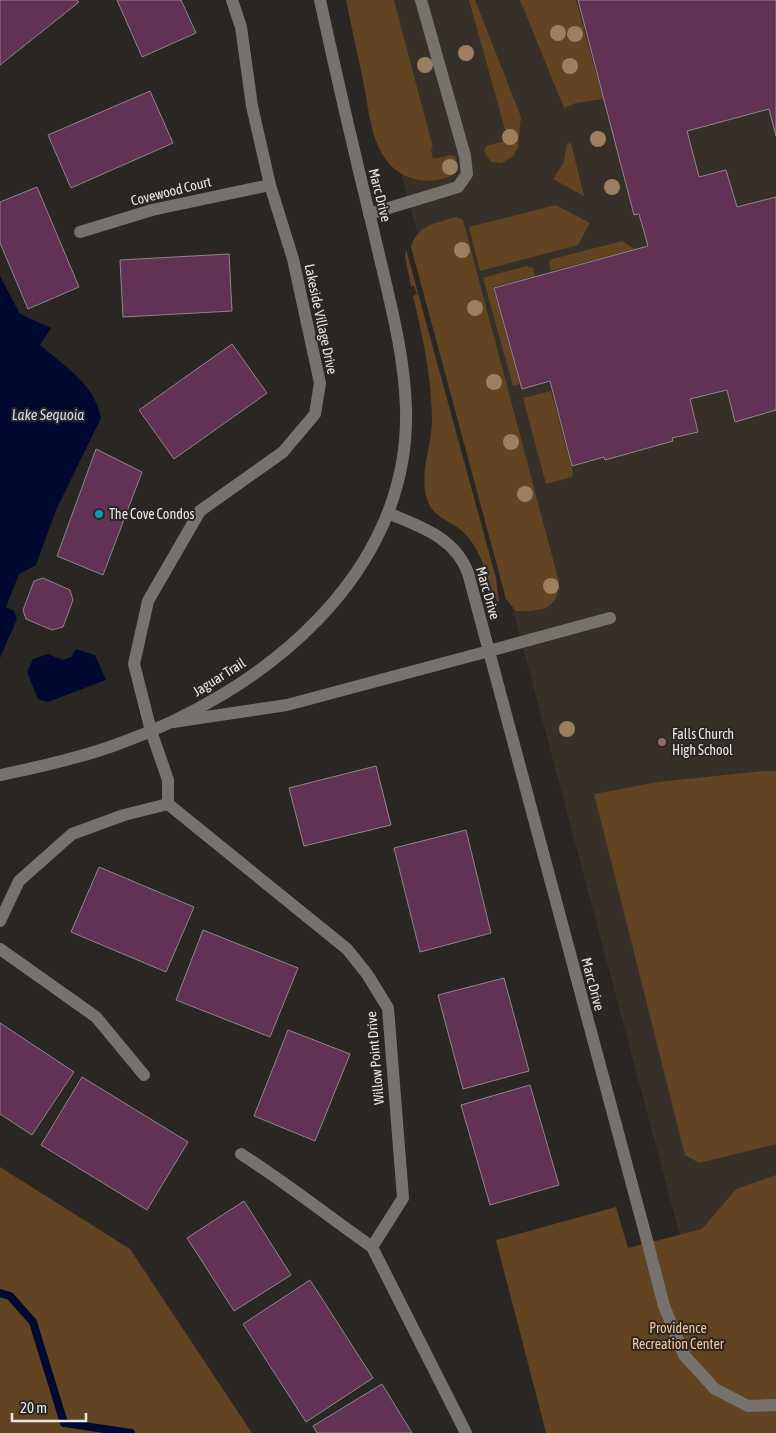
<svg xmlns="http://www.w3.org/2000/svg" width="776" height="1433" viewBox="0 0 776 1433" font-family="'Asap Condensed',sans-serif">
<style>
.built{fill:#373029}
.green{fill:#624322}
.water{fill:#000a30}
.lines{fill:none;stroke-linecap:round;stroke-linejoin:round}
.stream{stroke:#000a30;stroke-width:8}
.building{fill:#613253;stroke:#8c878a}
.lane{stroke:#76736f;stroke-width:12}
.street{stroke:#76736f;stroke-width:12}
.secondary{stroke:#76736f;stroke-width:12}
.tree{fill:#9c7e61}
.culture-dot{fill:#0f9aa8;stroke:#292623;stroke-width:2}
.education-dot{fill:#8d6e63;stroke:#292623;stroke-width:2}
.labels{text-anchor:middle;stroke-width:4;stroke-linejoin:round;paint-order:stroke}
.street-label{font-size:14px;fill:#eae8e6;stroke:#292623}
.poi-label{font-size:14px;fill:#eae8e6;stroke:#292623;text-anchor:start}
.park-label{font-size:14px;fill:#fbc693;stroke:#292623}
.water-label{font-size:15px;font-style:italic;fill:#c9ddf9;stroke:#292623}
</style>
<rect width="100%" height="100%" fill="#292623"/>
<path class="built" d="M360,0h416v1212l-96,24 -257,-963 5,-2 -30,-108z"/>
<path class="green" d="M346,0h48l39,148 -2,1 2,10 18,-4 5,2 1,11 -6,8c-22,10 -51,4 -65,-16 -14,-19 -17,-47 -21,-69 -6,-31 -13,-61 -19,-91z
M469,0h6l46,117 -3,30 -5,9 -11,7 -11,-1 -7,-11 2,-5 22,-6z
M520,0h56l27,99 -27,4 -12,5z
M571,143l13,53 -31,-17 10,-15 4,-20z
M556,205l34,18 -12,22 -98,26 -11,-44z
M456,217l7,3 96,362c0,28 -20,30 -43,29l-10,-12 -95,-352c6,-22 26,-24 45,-30z
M622,241l13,8 -84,22 -2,-8 3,-4z
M406,249l90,329 3,23h-2c-12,-24 -14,-51 -35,-70 -14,-12 -30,-14 -35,-32 -8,-25 4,-51 5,-76 0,-43 -9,-85 -19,-127l4,-2 -3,-8h-3l-6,-29z
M526,266l7,2 2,8 -42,11 27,97 -7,2 -30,-108z
M551,391l22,82 -1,4 -26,7 -23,-86z
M763,771h13v373l-77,19 -14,-8 -91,-361 64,-12z
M0,1167l130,82 122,184h-252z
M776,1175v258h-230l-50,-193 120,-33 12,41 74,-19 34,-40z"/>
<path class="water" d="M0,276l20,38 31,14 -11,17c24,21 55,39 61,73l-45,92 -20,55 -17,9 -13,33 8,4 3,8 -17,39z
M76,649l19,6 11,25 -58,22 -10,-3 -11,-27 6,-13 15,-5 15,6 8,-3z"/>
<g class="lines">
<path class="stream" d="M0,1293l10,3 23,26 31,101 67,10"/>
</g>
<path class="building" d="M0,0h77l2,2 -79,63z
M117,0h64l15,33 -54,24z
M578,0h198v136l-7,-27 -82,22 12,46 27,-7 11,37 39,-10v213l-41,12 -8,-32 -37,9 8,33 -26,6 1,3 -68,19 -1,-3 -32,9 -22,-85 -28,8 -28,-101 154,-42 -9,-32 -5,1z
M150,91l23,52 -102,45 -23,-53z
M37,187l42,100 -51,22 -28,-66v-41z
M229,254l3,57 -109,6 -3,-57z
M232,344l35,49 -93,66 -35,-49z
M96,449l46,23 -39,103 -46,-19z
M43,578l27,12 3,10 -10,27 -11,3 -26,-11 -3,-9 11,-29z
M376,766l15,59 -87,21 -15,-58z
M466,830l25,103 -71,19 -26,-104z
M99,867l95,40 -28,65 -95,-40z
M203,930l95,38 -28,69 -94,-37z
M504,978l25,93 -66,18 -25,-94z
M0,1023l74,49 -42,63 -32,-21z
M288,1030l62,24 -35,87 -61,-25z
M82,1077l106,65 -41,68 -106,-65z
M530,1085l29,100 -69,20 -29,-100z
M244,1201l47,74 -57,36 -47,-73z
M310,1280l63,98 -67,44 -63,-98z
M382,1384l30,49h-95l-4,-7z"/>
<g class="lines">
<path class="lane" d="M369,214l89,-27 9,-13 -2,-18 -44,-156
M489,651l121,-33
M649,1248l15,58 20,49 31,34 33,17 28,-1"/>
<path class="street" d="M80,232l72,-22 118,-25
M388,513c32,14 67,24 80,60l181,675
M173,722l114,-17 202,-54
M168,804v-24l-17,-49 -17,-67 14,-63 52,-90 83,-59 32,-38 5,-31 -27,-124 -23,-74 -18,-79 -11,-79 -9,-27
M168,804l179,145 20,25 21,34 15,190 -31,49 94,186
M0,921l19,-40 53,-47 52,-19 44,-11
M0,949l96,68 48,58
M241,1154c45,29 87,62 131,93"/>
<path class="secondary" d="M0,775c40,-8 80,-17 118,-31 144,-51 293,-169 288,-336 -2,-60 -19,-117 -32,-175 -19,-77 -37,-155 -54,-233"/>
</g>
<g class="tree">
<circle cx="558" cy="33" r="8"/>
<circle cx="575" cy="34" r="8"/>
<circle cx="466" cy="53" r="8"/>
<circle cx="425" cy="65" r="8"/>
<circle cx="570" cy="66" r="8"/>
<circle cx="510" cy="137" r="8"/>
<circle cx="598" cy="139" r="8"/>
<circle cx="450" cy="167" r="8"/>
<circle cx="612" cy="187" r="8"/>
<circle cx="462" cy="250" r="8"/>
<circle cx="475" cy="308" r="8"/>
<circle cx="494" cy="382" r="8"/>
<circle cx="511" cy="442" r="8"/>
<circle cx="525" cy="494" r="8"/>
<circle cx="551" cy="586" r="8"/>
<circle cx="567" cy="729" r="8"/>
</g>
<circle class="culture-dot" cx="99" cy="514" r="5"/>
<circle class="education-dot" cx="662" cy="742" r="5"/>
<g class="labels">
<g class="street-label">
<text transform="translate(171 191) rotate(-14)" y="5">Covewood Court</text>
<text transform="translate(380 195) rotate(76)" y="5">Marc Drive</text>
<text transform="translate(321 319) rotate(78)" y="5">Lakeside Village Drive</text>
<text transform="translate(488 593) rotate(74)" y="5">Marc Drive</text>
<text transform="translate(219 677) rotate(-32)" y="5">Jaguar Trail</text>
<text transform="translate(593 984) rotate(75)" y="5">Marc Drive</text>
<text transform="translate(375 1058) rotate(-95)" y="5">Willow Point Drive</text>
</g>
<g class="poi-label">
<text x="109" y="519">The Cove Condos</text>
<text x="672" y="739">Falls Church<tspan x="672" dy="16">High School</tspan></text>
</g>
<g class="park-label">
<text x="678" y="1333">Providence<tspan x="678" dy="16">Recreation Center</tspan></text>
</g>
<g class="water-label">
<text x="48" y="420">Lake Sequoia</text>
</g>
</g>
<path d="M12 1413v8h74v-8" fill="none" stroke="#eae8e6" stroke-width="2.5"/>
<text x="20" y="1413" font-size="15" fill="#eae8e6" stroke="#292623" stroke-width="4" paint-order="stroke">20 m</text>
</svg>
